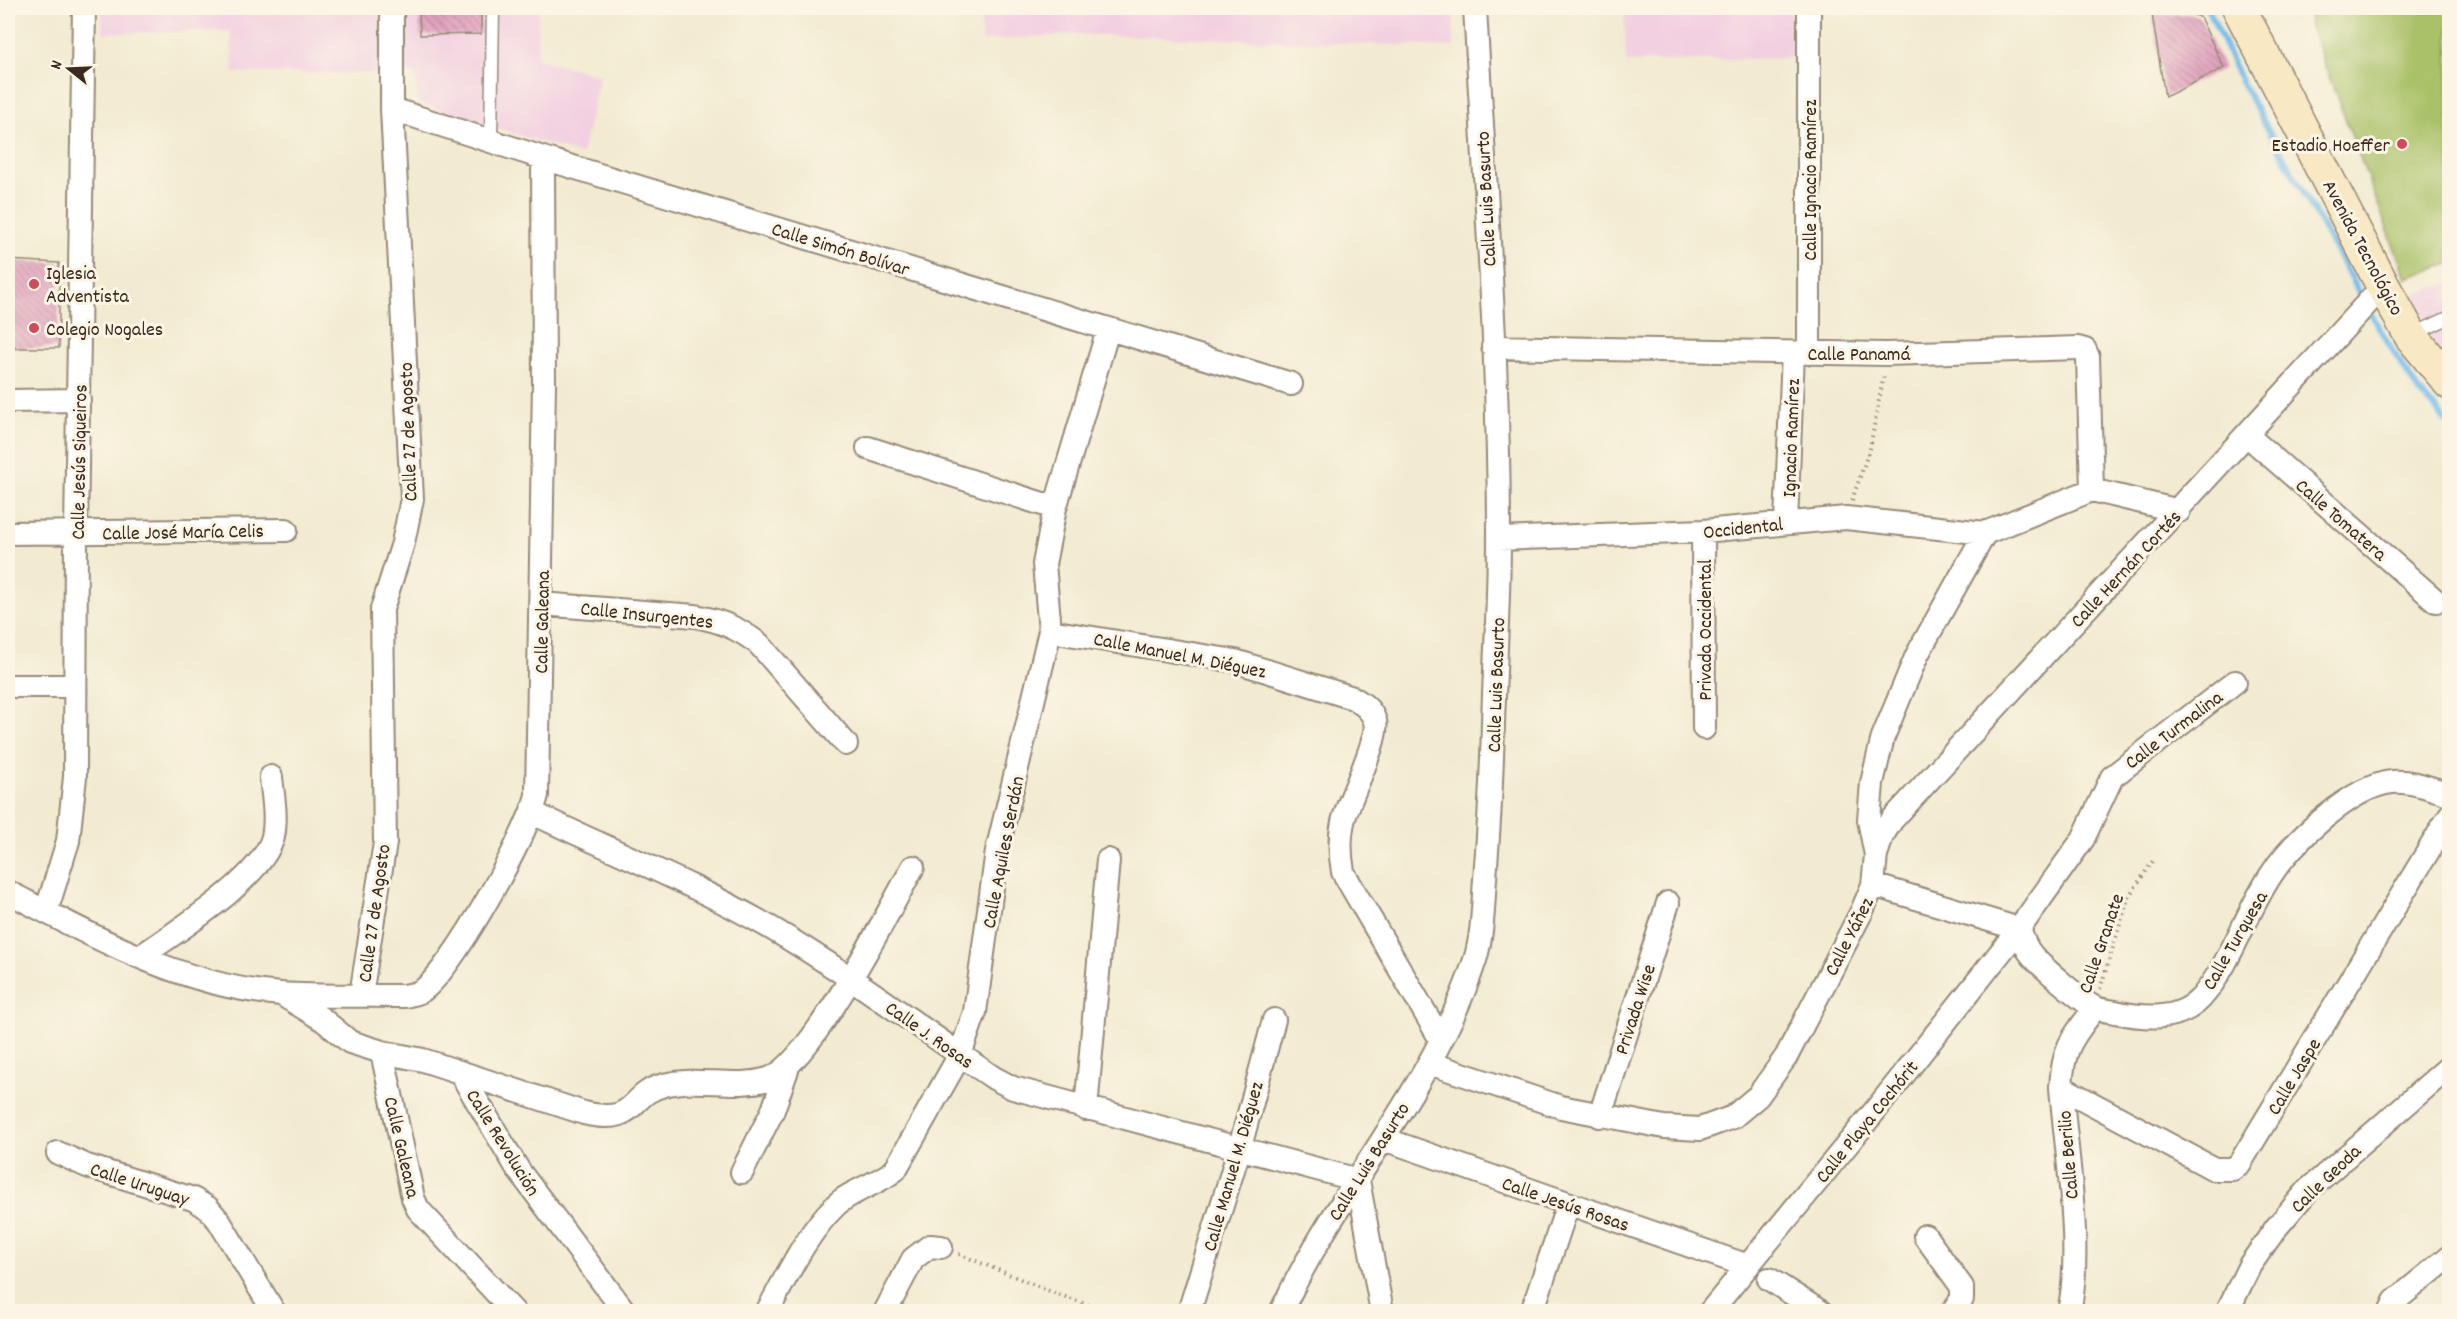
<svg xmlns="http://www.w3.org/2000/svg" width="2457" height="1319" viewBox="0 0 2457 1319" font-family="Dekko,sans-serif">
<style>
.built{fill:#f2cfe1}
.park{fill:#a9c167;stroke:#727642;stroke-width:1.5}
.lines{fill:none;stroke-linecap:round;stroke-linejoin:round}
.stream{stroke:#73bceb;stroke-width:6}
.building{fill:url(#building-back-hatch)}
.service-casing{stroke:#968a78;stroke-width:15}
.minor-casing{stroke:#968a78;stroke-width:26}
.secondary-casing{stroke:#968a78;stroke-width:36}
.path{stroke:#968a78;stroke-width:4;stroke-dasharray:1.5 4.5;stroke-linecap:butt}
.service{stroke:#fff;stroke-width:12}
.minor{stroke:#fff;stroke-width:22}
.secondary{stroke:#f8e8c3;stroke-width:33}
.poi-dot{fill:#d1495b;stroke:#fcf5e5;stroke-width:2}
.labels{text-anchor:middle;stroke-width:6;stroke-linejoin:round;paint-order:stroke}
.poi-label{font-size:20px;fill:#3b2a1e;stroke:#fcf5e5;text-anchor:start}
.street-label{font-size:20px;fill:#3b2a1e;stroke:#fcf5e5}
</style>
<defs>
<pattern id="building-back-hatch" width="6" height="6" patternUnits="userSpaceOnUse" patternTransform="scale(1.5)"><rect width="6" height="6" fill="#e1a2be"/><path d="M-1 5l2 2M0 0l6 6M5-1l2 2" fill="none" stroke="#b8849a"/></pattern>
</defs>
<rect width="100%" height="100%" fill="#fcf5e5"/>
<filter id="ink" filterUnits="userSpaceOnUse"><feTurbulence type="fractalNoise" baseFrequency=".0167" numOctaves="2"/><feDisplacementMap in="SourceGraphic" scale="12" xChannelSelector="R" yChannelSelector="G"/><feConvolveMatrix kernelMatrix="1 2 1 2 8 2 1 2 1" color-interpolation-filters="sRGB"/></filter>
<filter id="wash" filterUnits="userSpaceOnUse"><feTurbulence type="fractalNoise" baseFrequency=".008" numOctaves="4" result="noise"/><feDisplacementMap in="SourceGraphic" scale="24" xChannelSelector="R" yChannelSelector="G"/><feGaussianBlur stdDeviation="1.35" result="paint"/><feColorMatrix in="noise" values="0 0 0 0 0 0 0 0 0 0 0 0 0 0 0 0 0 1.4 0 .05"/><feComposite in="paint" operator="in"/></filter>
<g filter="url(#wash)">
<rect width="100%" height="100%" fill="#f2ebd1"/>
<path class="built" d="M101,8h438l-2,51 63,16 -18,80 -164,-52 -3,-30h-181l-4,-42 -127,2z
M981,8h472l1,39 -378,-13 -95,7z
M1624,8h167l1,50 -166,4z
M2449,283v77l-20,-20 -16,-45z"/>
<path class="park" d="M2311,8h138v256l-43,14 -97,-254z"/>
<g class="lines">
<path class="stream" d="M2208,8l33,73 145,259 32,50 32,35"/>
</g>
<g id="blocks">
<path class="building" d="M419,8h62v26l-61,1z
M2152,14h39l9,3 24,51 -59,29z
M8,260l51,3v85h-51z"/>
</g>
</g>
<g filter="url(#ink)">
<use href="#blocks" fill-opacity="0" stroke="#968a78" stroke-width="1.5"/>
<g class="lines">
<defs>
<path id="service" d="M491,142l2,-134
M2412,335l38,-18"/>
<path id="minor" d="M392,109l151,49 748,226
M1493,347l393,7 192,-6 7,2 3,7 4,133
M1809,353v-345
M8,401l71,-1
M2248,436l188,165
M868,448l187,60
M1786,523l7,-170
M1703,531l1,197
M8,533l278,-3
M1499,539l204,-8 143,-13 139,15
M541,604l154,12c26,5 43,12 64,28l87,100
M1050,631l185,30 118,37c10,6 18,11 22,23 5,18 -27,79 -32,101 -4,17 -3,33 0,50l98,168
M8,686h67
M533,813c79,38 162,71 238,115 77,45 149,100 223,150l19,10 345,92 24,132
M1876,855l6,-19 10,-16 491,-534
M1873,885l146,44
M8,892c85,44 175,95 273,102 41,3 83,1 124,2 6,-2 13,-2 18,-6 30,-22 105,-156 114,-195l7,-412 -1,-225
M46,912l22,-71 7,-64 1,-245 8,-524
M2019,929c3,8 6,18 12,25 8,11 49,45 62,53 6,3 16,4 22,5 28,6 64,10 86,-14 31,-36 44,-84 70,-123 21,-33 81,-89 121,-93 19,-2 40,7 58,12
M140,957c35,-25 122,-78 133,-120 4,-19 0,-41 -2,-60
M281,994l41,25 28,23 32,10 41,8 161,53c55,13 43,-19 80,-28 34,-9 70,4 104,-6 41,-12 122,-170 145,-212
M361,995l24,-152 -3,-234 21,-66 9,-44 -20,-390v-101
M382,1052l31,146 5,11 96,103
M1429,1063l132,44 103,20 36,2 33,-12 25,-21 28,-39 76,-146 11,-26 3,-30 -7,-35 3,-37 11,-46 34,-82 68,-122 107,-43 87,21
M461,1074l58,97 106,141
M2061,1087l153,82h19l7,-6 210,-348
M1086,1109l22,-249
M1600,1116l68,-213
M1384,1139l364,127
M58,1153l29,13 106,33 15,9 11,13 55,91
M742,1172l31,-62 15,-43
M1925,1236l37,51v12l-10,13
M1769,1279l52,33
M767,1312c20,-36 39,-78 68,-106 15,-15 43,-22 60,-36l65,-115 15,-43 22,-161 53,-220 -6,-67 11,-56 53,-178
M885,1312l28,-53 17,-13 11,1
M1189,1312l51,-165 34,-127
M1281,1312c56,-122 152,-223 194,-352 8,-26 8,-55 10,-81 4,-52 7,-104 8,-157 2,-61 6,-122 6,-183 0,-177 -14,-355 -24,-531
M1532,1312l36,-108
M1710,1312l168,-205 141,-178 64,-90 29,-62 123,-95
M2069,1312c14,-64 -3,-159 -8,-225 2,-40 11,-49 34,-79
M2227,1312l23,-47 26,-37 33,-39 141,-123
M2390,1312l5,-11 55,-45"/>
<path id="secondary" d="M2239,8l144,278 28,50 39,47"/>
</defs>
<use href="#service" class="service-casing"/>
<use href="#minor" class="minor-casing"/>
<use href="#secondary" class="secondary-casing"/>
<path class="path" d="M1852,500l18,-52 14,-74
M2100,989l29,-93 26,-38
M959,1254l98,40 52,18"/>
<use href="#service" class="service"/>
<use href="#minor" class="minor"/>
<use href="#secondary" class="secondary"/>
</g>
</g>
<g class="poi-dot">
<circle cx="2402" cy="144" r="6"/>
<circle cx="34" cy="284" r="6"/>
<circle cx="34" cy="328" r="6"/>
</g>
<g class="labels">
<g class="poi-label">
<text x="2390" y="151" text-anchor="end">Estadio Hoeffer</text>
<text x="46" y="279">Iglesia<tspan x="46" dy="23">Adventista</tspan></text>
<text x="46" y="335">Colegio Nogales</text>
</g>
<g class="street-label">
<text transform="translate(1809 180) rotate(-90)" y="7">Calle Ignacio Ramírez</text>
<text transform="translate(1485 199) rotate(-93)" y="7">Calle Luis Basurto</text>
<text transform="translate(2364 247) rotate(62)" y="7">Avenida Tecnológico</text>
<text transform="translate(841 248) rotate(17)" y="7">Calle Simón Bolívar</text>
<text x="1859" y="360">Calle Panamá</text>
<text transform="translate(407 432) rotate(-92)" y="7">Calle 27 de Agosto</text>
<text transform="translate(1790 438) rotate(-88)" y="7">Ignacio Ramírez</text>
<text transform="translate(78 462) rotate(-89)" y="7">Calle Jesús Siqueiros</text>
<text transform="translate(2342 519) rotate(41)" y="7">Calle Tomatera</text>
<text transform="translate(1743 527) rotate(-6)" y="7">Occidental</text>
<text transform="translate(183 531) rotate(-1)" y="7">Calle José María Celis</text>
<text transform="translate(2125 568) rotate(-47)" y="7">Calle Hernán Cortés</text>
<text transform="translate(647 614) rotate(6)" y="7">Calle Insurgentes</text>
<text transform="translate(541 622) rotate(-89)" y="7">Calle Galeana</text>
<text transform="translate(1704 630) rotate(-90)" y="7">Privada Occidental</text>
<text transform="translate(1180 654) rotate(11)" y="7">Calle Manuel M. Diéguez</text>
<text transform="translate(1495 685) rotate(-88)" y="7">Calle Luis Basurto</text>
<text transform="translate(2173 729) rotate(-37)" y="7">Calle Turmalina</text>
<text transform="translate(1002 852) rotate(-79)" y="7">Calle Aquiles Serdán</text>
<text transform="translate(373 913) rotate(-82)" y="7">Calle 27 de Agosto</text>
<text transform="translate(1848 936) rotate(-63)" y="7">Calle Yáñez</text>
<text transform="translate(2234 940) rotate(-60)" y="7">Calle Turquesa</text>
<text transform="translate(2100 943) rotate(-71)" y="7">Calle Granate</text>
<text transform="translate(1634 1009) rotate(-72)" y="7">Privada Wise</text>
<text transform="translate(930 1034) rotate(35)" y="7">Calle J. Rosas</text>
<text transform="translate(2293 1076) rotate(-59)" y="7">Calle Jaspe</text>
<text transform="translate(1866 1121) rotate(-51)" y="7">Calle Playa Cochórit</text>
<text transform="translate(504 1142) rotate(58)" y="7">Calle Revolución</text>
<text transform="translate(403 1147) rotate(77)" y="7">Calle Galeana</text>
<text transform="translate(2067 1155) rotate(-95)" y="7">Calle Berilio</text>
<text transform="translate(1368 1161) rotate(-58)" y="7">Calle Luis Basurto</text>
<text transform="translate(1232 1166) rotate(-74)" y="7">Calle Manuel M. Diéguez</text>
<text transform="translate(2325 1178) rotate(-44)" y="7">Calle Geoda</text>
<text transform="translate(140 1183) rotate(18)" y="7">Calle Uruguay</text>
<text transform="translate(1566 1203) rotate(19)" y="7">Calle Jesús Rosas</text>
</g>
</g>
<rect width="2457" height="1319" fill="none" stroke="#fcf5e5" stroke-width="30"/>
<g transform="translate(69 69) rotate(288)" stroke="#fcf5e5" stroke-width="4.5" paint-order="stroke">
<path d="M0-4.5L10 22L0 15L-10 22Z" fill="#3b2a1e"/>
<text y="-9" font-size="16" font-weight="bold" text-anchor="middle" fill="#3b2a1e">N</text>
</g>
</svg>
